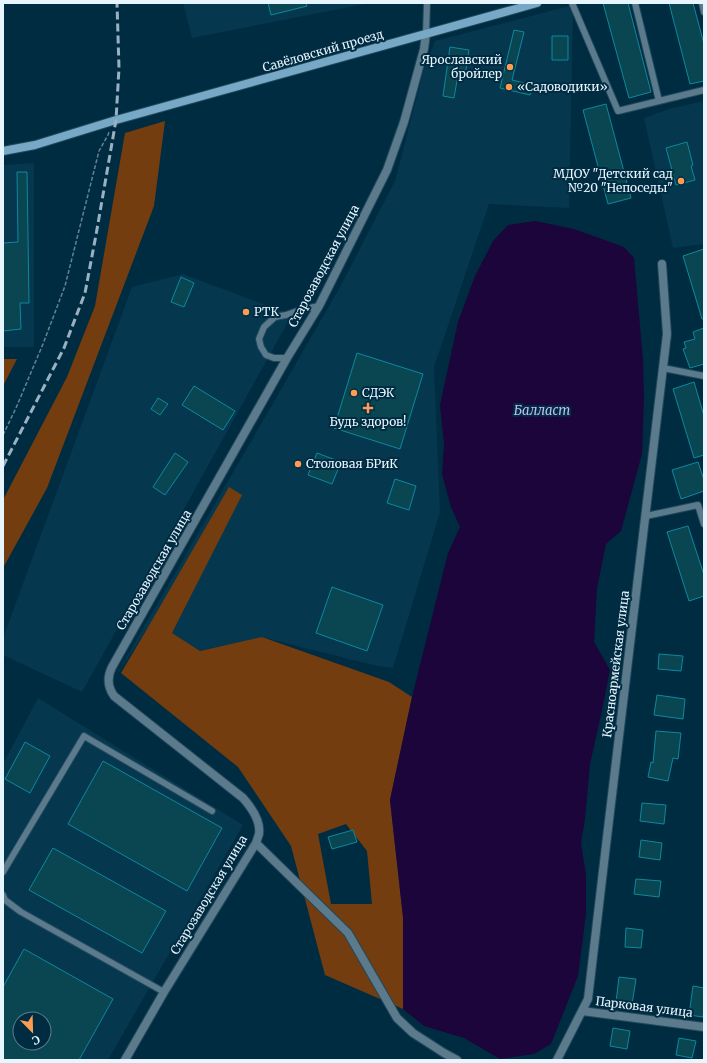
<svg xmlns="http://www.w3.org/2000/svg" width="707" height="1063" viewBox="0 0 707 1063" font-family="Merriweather,serif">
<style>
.built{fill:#05374f;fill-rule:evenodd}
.green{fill:#733d0f;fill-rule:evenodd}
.water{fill:#1b053a}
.building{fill:#0a4652;stroke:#0d889f;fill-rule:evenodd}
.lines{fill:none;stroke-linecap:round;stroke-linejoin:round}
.lane-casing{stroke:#20485c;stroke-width:8}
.street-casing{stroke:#20485c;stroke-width:10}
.secondary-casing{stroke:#20485c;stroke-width:10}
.path{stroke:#638293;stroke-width:1.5;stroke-dasharray:4 2;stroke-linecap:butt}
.lane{stroke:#5b7a8c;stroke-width:6}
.street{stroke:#5b7a8c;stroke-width:8}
.secondary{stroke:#77a8c6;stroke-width:8}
.rail{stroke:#99b1c0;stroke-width:3;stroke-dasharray:8 4;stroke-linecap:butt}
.poi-dot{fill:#fd9d54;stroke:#002c42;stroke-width:1.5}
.labels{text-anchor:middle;stroke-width:4;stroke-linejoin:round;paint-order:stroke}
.street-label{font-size:12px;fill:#e7f5ff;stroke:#002c42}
.poi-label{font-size:12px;fill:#e7f5ff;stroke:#002c42;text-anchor:start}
.water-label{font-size:13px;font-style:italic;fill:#c7b8f7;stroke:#002c42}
</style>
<rect width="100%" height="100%" fill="#002c42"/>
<path class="built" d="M183,3h187l-178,35z
M573,5l-4,203 -80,-4 -55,163 6,145 -47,156 -16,-2 -115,-29 -63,14 -27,-18 69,-138 -94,134 -33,50 226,-392 55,-106 29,-112 11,-28z
M704,101v143l-31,4 -29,-130 25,-9z
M34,163v184h-31v-182z
M183,274l109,41 -210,377 -79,-37v-17l129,-351z
M38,698l205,127 -135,235h-105v-296zM20,1019h24v24h-24z"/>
<path class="green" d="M165,121l-11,85 -107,282 -44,80v-68l64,-123 28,-71 30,-173z
M3,359h14l-14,27z
M229,487l13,8 -70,138 28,18 62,-14 127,45 23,15 -22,103 13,117v92l-78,-34 -34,-129 -53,-79 -117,-94 26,-44zM346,824l21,27 5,53h-41l-13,-70z"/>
<path class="water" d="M535,221l39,8 50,18 10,11 9,102 1,39 -2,55 -21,77 -15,13 -9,44 -3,54 16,28 -9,45 -11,49 -5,55 -4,24 5,32v39l-8,62 -27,68 -17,10 -34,5 -36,-21 -40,-12 -21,-17v-92l-13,-117 22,-103 36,-144 12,-26 -9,-20 -9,-33 2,-30 -4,-39 18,-83 17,-46 18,-35 15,-16z"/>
<path class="building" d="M268,3h38l1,3 -36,9z
M603,3h25l23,89 -22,6z
M669,3h24l11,41v37l-14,3z
M514,30l10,2 -12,48 21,5 -3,10 -30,-7z
M552,36h16v24h-16z
M450,47l19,3 -3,20 -7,-1 -5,29 -11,-2z
M606,104l25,94 -23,6 -25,-94z
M687,142l6,23 -2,1 4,14 -19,5 -10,-37z
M17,172h10l2,131h-9l1,26 -18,2v-88l15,-1z
M704,249v70h-2l-19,-63z
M181,277l13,6 -10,24 -13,-5z
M704,328v36l-14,4 -7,-19 3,-1 -2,-6 11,-3 -2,-7z
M357,353l66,21 -23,75 -66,-21z
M694,382l10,34v39l-10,3 -21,-69z
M194,386l41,25 -12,19 -41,-25z
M158,398l10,6 -8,11 -9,-6z
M175,453l13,9 -23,33 -12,-8z
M317,453l24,9 -9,22 -24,-9z
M698,462l6,18v11l-23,8 -9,-29z
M395,479l21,7 -7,24 -22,-7z
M688,526l16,49v21l-15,5 -22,-69z
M332,587l51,18 -16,46 -51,-18z
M659,654l24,2 -2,15 -23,-2z
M657,695l28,4 -2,20 -29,-4z
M656,731l25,2 -3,26 -5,-1 -5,23 -20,-4 3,-15 2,1z
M25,742l25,14 -20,37 -25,-14z
M103,761l119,67 -35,63 -119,-67z
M642,803l24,2 -2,19 -24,-3z
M353,830l4,12 -25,7 -4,-12z
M641,840l21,3 -2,17 -21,-3z
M53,848l113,63 -24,42 -113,-63z
M636,879l25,2 -2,16 -25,-3z
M626,928l17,2 -2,18 -16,-1z
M24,949l89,50 -34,61h-76v-73zM20,1019h24v24h-24z
M619,977l17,2 -4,25 -16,-2z
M693,986l11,2v22l-1,7 -14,-2z
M613,1028l17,3 -3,18 -17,-3z
M679,1038l17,3 -4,17 -16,-3z"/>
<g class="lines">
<defs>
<path id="lane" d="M572,3l46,108 86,-21
M635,3l24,98
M702,3l2,9
M426,34l1,-31
M287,358h-13l-8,-3 -5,-8 -2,-8 5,-12 11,-10 11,-2 14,-5 19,-4
M663,368l41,8
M646,516l52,-11 6,19
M3,872l81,-136 128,75
M3,895l2,5 16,12 143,80"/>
<path id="street" d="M256,843l92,90 49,85 16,15 31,20 13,7
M582,1011l122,16
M125,1060l39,-68 92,-149c1,-3 2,-6 3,-9 2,-14 -8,-27 -16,-36l-129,-102c-7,-10 -7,-19 -2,-29l175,-309 32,-52 68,-136 17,-48 20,-73 2,-15
M557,1060l31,-61 17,-145 62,-520 -5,-70"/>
<path id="secondary" d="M3,151l32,-6 81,-25 421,-117"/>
</defs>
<use href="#lane" class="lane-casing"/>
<use href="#street" class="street-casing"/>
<use href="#secondary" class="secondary-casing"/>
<path class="path" d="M3,435l13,-27 27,-64 22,-58 34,-135 9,-16 1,-3"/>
<use href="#lane" class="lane"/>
<use href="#street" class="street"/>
<use href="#secondary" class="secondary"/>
<path class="rail" d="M3,466l61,-118 21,-55 11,-58 20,-115 3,-52 -2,-65"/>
</g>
<g class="poi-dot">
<circle cx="510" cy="67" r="4"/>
<circle cx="509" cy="87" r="4"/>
<circle cx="681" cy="181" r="4"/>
<circle cx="246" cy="312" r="4"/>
<circle cx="354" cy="393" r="4"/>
<path d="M366 402h4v4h4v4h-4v4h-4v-4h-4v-4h4z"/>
<circle cx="298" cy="464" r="4"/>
</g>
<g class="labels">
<g class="street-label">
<text transform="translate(323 51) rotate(-16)" y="4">Савёловский проезд</text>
<text transform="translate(324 266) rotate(-62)" y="4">Старозаводская улица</text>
<text transform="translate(154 570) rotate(-60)" y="4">Старозаводская улица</text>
<text transform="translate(616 664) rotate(-83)" y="4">Красноармейская улица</text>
<text transform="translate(209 895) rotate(-59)" y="4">Старозаводская улица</text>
<text transform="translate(644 1007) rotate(7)" y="4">Парковая улица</text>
</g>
<g class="poi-label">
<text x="502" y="64" text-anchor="end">Ярославский<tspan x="502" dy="14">бройлер</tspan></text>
<text x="517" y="91">«Садоводики»</text>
<text x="673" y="178" text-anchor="end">МДОУ "Детский сад<tspan x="673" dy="14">№20 "Непоседы"</tspan></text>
<text x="254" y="316">РТК</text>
<text x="362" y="397">СДЭК</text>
<text x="368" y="426" text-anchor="middle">Будь здоров!</text>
<text x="306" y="468">Столовая БРиК</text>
</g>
<g class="water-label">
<text x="542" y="415">Балласт</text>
</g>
</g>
<rect width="707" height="1063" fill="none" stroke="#e7f5ff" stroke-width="8"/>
<g transform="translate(32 1031) rotate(157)"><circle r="19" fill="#002c42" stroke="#5c7c8e"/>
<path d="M0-3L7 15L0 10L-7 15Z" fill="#fd9d54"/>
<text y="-6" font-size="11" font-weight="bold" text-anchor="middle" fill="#e7f5ff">С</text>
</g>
</svg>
